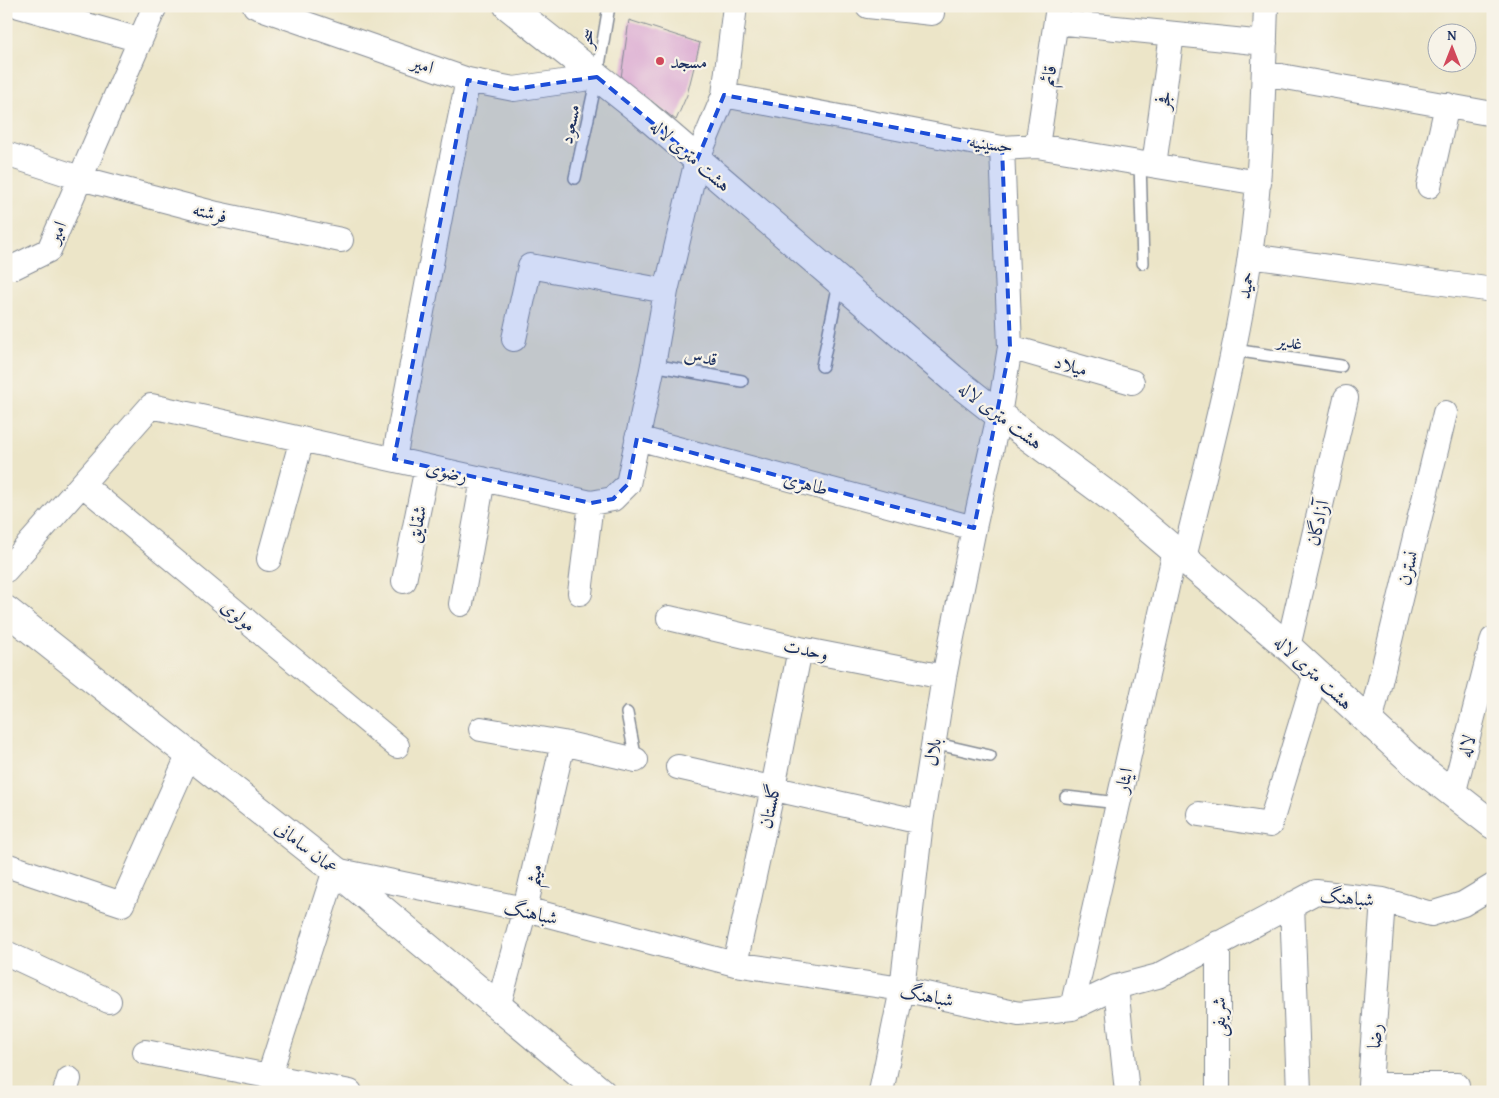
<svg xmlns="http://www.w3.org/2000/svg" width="1499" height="1098" viewBox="0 0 1499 1098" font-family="'Gentium Book Plus',Amiri,serif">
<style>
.building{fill:#d69bce}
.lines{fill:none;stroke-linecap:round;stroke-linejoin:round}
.lane-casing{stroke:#848a93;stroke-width:14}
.street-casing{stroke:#848a93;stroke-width:26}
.secondary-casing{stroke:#848a93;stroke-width:30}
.lane{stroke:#fff;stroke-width:11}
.street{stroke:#fff;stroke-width:24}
.secondary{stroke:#fff;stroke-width:28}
.marked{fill:#1d4ed8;fill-opacity:0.2;stroke:#1d4ed8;stroke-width:4;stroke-dasharray:10 6;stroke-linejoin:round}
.poi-dot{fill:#d1495b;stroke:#f7f3e8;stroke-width:2}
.labels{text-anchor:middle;stroke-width:4.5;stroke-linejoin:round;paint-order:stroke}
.street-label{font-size:19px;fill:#1b2f5e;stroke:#f7f3e8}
.poi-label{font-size:19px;fill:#1b2f5e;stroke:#f7f3e8;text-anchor:start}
</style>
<rect width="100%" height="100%" fill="#f7f3e8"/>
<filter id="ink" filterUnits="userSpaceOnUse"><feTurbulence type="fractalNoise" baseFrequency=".02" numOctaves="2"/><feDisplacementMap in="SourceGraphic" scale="10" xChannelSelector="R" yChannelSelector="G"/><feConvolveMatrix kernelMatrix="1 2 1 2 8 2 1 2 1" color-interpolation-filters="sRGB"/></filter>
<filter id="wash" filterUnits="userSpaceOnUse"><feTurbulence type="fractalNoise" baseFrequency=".0096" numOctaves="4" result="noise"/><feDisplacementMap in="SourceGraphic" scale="20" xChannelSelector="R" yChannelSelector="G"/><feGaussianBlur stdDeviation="1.12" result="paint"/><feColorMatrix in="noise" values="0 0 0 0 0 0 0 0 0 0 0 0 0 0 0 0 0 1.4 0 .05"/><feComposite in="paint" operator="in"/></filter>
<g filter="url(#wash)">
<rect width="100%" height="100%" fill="#ece5c8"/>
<g id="blocks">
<path class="building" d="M629,20l71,23 -13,52 -11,25 -55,-42z"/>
</g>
</g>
<g filter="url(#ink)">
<use href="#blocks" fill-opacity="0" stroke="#848a93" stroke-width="1"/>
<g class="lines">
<defs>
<path id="lane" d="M1140,163l3,100
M575,178l22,-101 12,-71
M1234,350l107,16
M653,365l89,16
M822,366l17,-83
M627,713l9,47
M933,743l57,13
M1066,797l52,6"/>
<path id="street" d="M19,6l121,34
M255,6l213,74 46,9 83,-12
M868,6l64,7
M1056,22l209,21
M1264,73l229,41
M724,95l278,53 35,-2 222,37
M1037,146l21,-139
M6,154l74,24 137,36 124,26
M1154,165l18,-131
M1429,186l18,-81
M1250,256l243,34
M6,266l8,1 35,-17 106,-244
M514,339l16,-73 136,25
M1010,347l122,35
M637,438l337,90
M394,459l50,-263 24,-116
M82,484l315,262
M1184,558c24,-100 52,-201 66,-303 12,-82 13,-166 16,-249
M269,559l33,-120
M6,570l145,-164 440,97 22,-4 15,-15 25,-119 13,-74 31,-131 27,-65 11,-89
M404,581l23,-114
M580,593l11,-90
M461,604l22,-125
M669,618l131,31 144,28
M1288,647l58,-249
M1370,723l75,-310
M481,729l82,14 73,17
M678,767l243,55
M1453,795l40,-156
M1199,814l71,11 46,-151
M6,865l116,39 67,-150
M1383,900l-13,185h87
M1292,904l7,188
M6,953l103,48
M735,964l38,-176 27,-139
M1116,987l11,105
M498,1007l27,-98 38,-166
M1072,1008l103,-457
M145,1052l205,40
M269,1076l66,-206 190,39 210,55 167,25 117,25 53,-6 44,-21 42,-11 158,-84 67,8 48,14 32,-10 30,-18
M65,1092l4,-13
M881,1092l21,-103 19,-167 23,-145 30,-149 25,-113 11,-68 -8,-199
M1218,1092v-149"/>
<path id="secondary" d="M508,6l134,106 310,266 47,37 122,90 167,142 127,117 78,61
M6,610l329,260 266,222"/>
</defs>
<use href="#lane" class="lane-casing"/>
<use href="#street" class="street-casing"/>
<use href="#secondary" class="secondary-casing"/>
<use href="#lane" class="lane"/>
<use href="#street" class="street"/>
<use href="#secondary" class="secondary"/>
</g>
</g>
<path class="marked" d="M597,77l100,83 27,-65 278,53 8,199 -36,181 -337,-90 -9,46 -15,15 -22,4 -197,-44 74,-379 46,9z"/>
<circle class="poi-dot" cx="660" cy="61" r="5"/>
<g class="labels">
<g class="street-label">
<text transform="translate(586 38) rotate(-80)" y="7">سحر</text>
<text transform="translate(423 64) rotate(19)" y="7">امیر</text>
<text transform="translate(1048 76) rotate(-82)" y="7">قائم</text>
<text transform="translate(1163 100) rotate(-82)" y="7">فجر</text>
<text transform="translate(569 124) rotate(-78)" y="7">مسعود</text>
<text transform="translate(991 143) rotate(7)" y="7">حسینیه</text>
<text transform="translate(691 155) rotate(41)" y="7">هشت متری لاله</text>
<text transform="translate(210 212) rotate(14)" y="7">فرشته</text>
<text transform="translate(56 232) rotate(-66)" y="7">امیر</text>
<text transform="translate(1245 285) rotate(-80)" y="7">حمید</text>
<text transform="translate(1290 341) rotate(9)" y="7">غدیر</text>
<text transform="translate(701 356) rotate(11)" y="7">قدس</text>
<text transform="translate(1071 365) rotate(16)" y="7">میلاد</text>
<text transform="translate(1001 415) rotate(37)" y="7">هشت متری لاله</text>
<text transform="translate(447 471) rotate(13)" y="7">رضوی</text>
<text transform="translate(806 483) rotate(15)" y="7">طاهری</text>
<text transform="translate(1317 523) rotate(-77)" y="7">آزادگان</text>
<text transform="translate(416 524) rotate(-79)" y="7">شقایق</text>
<text transform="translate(1407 568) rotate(-76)" y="7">نسترن</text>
<text transform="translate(239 615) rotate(40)" y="7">مولوی</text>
<text transform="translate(806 649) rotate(12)" y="7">وحدت</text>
<text transform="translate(1314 672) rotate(43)" y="7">هشت متری لاله</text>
<text transform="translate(1466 746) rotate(-76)" y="7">لاله</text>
<text transform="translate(932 752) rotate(-81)" y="7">بلال</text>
<text transform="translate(1123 780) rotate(-77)" y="7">ایثار</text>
<text transform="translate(769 806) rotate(-78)" y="7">گلستان</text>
<text transform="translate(307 847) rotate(38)" y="7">عمان سامانی</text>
<text transform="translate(533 875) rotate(-77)" y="7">میثم</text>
<text transform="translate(1347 897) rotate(5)" y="7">شباهنگ</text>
<text transform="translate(531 912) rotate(13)" y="7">شباهنگ</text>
<text transform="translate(927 995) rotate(11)" y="7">شباهنگ</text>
<text transform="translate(1218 1017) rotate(-90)" y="7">شریفی</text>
<text transform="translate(1374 1036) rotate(-86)" y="7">رضا</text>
</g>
<g class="poi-label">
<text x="670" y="68">مسجد</text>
</g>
</g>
<rect width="1499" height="1098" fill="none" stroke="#f7f3e8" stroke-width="25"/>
<g transform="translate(1452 48)"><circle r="24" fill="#f7f3e8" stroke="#9fa5b1"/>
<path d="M0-4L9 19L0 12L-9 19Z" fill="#d1495b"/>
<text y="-8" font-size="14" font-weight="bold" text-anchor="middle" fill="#1b2f5e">N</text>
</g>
</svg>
